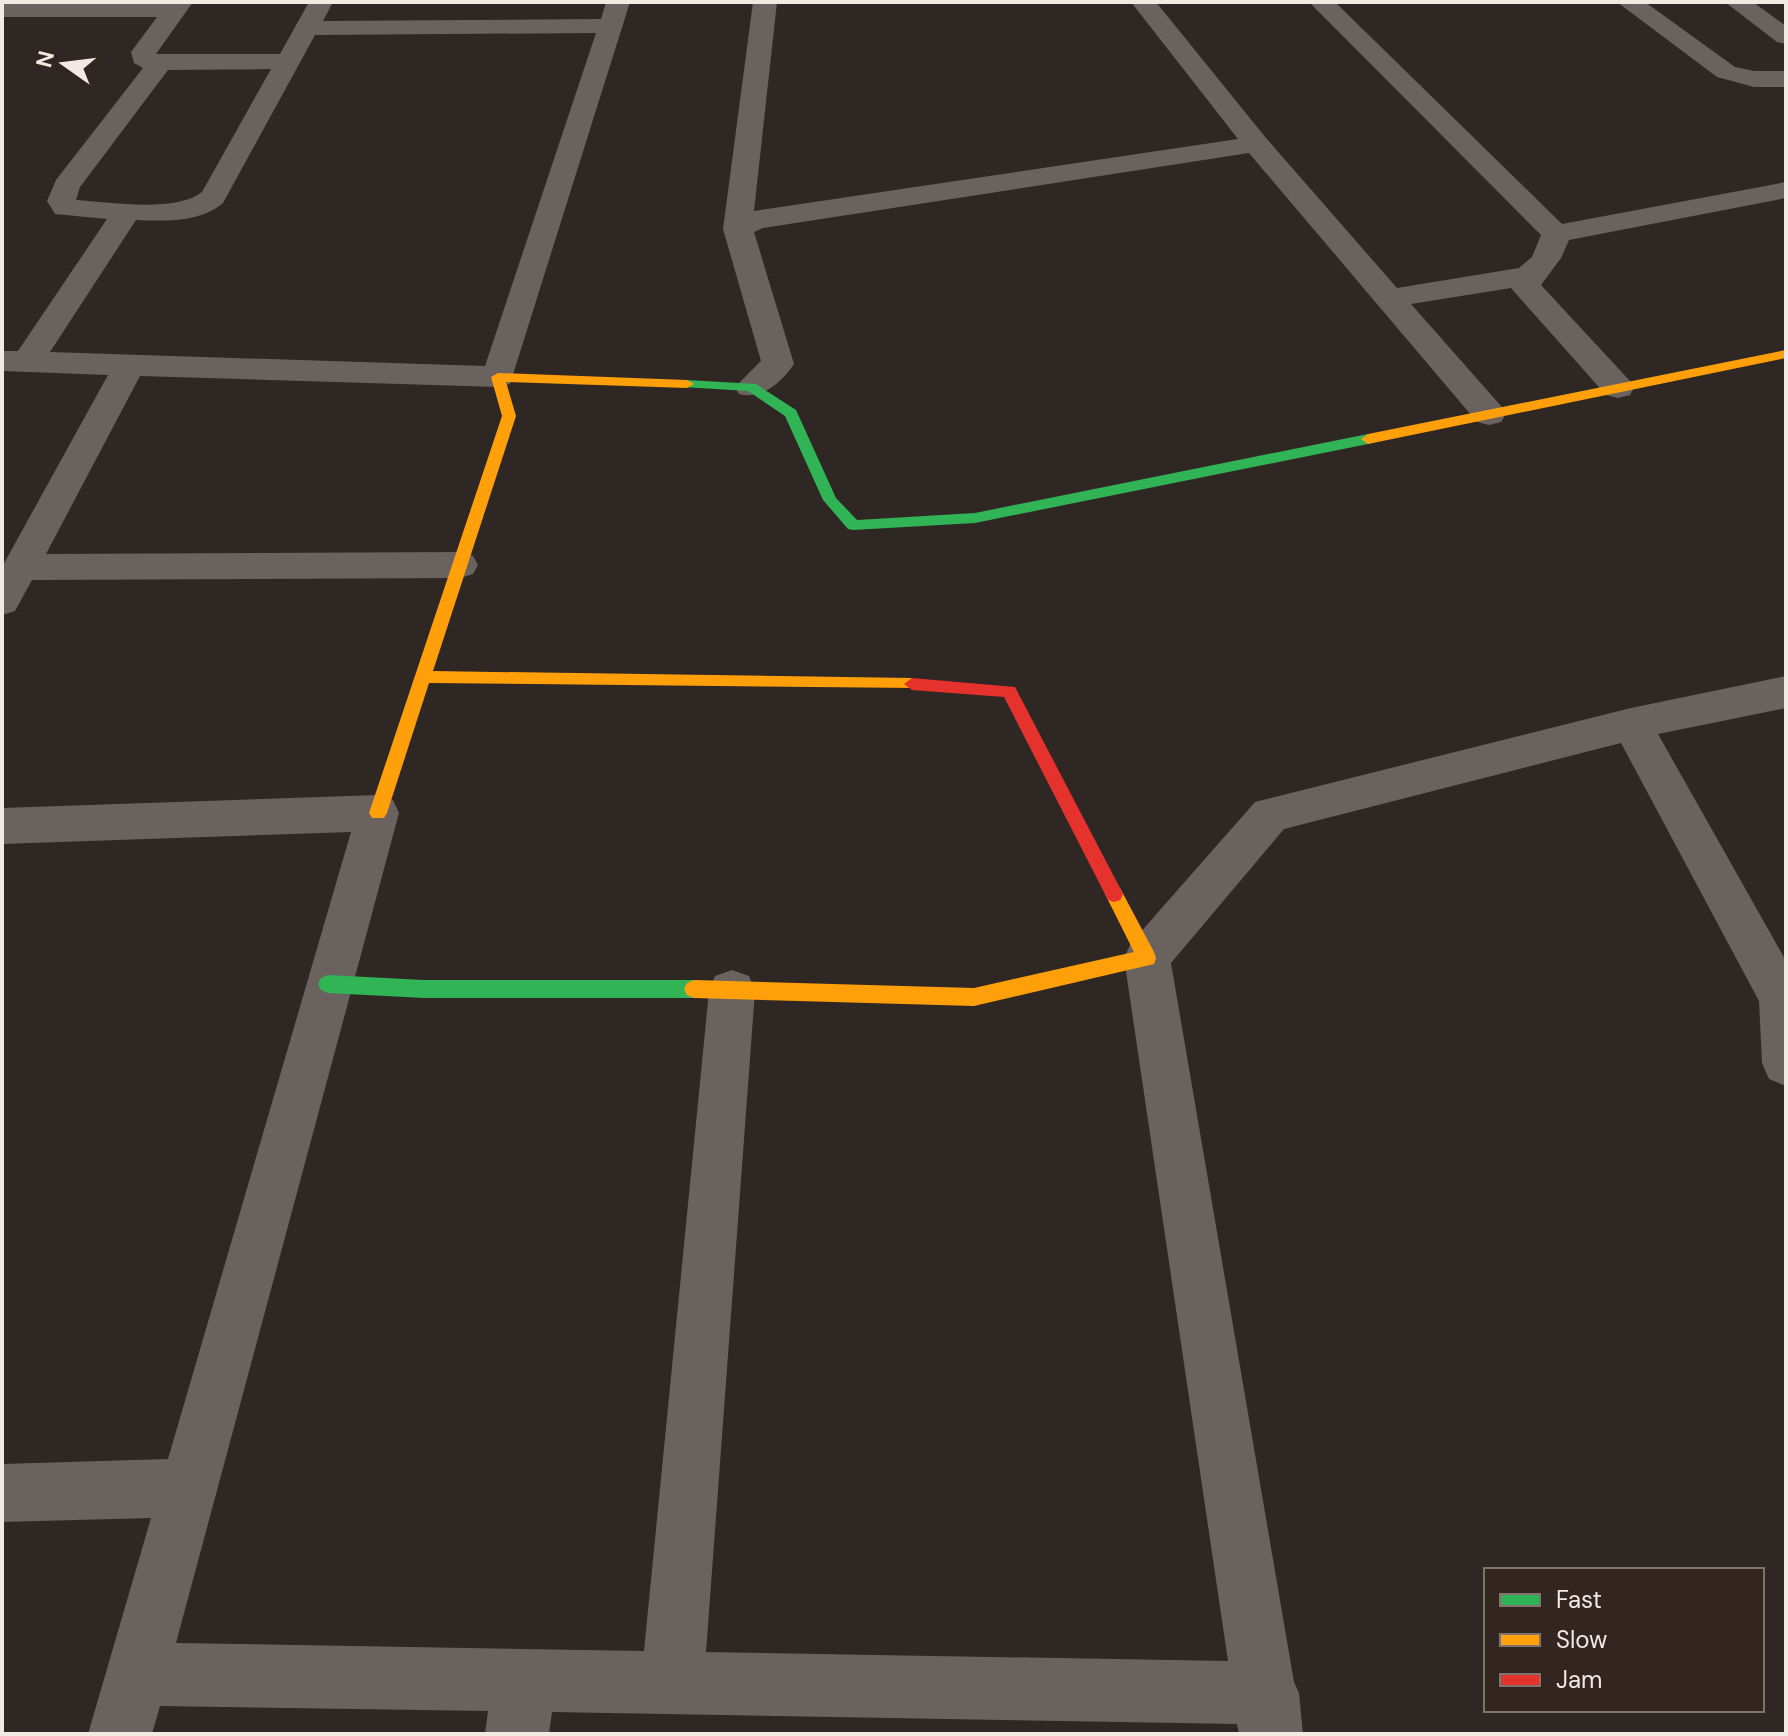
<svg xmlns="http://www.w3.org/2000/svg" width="1788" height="1736" viewBox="0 0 1788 1736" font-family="'DM Sans',sans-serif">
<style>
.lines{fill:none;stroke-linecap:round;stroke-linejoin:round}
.street{fill:#69625e;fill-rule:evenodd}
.fast{fill:#30b455;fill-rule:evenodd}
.slow{fill:#ff9f0a;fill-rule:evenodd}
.jam{fill:#e5322d;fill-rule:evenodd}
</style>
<rect width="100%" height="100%" fill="#2f2724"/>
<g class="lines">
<path class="street" d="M193,2l-37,52h124l29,-52h24l-10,19 278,-2 5,-17h24l-120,382 -12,3 -358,-11 -94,178 414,-2 13,4 5,9 -5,9 -13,4 -428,2 -17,31 -13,4v-48l106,-192 -106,-4v-20h16l89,-132 -52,-5 -8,-13 9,-21 87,-112 -9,-5 -3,-11 26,-35h-155v-14zM596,33l-111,333 -435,-14 86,-132c30,1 63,3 87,-17l92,-168zM271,69l-69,123c-26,21 -93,10 -126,8l4,-13 88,-117z
M753,2h24l-23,209 484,-72 -107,-137h25l110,136 131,150 122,-20 13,-11 9,-22 -232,-233h26l227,222 224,-42v16l-217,42 -8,18 -20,27 89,96 4,7 -4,7 -12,3 -12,-3 -95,-107 -100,16 90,102 5,8 -5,8 -12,3 -12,-3 -228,-269 -486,75 -9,4 40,132c-12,18 -32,36 -55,30l-4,-7 26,-26 -38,-132z
M1617,2h28l90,65 19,4h32v16h-32l-37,-10z
M1725,2h28l33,24v18l-9,-2z
M1786,676v32l-128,26 128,227v125l-17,-7 -7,-16 -3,-62 -138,-258 -337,86 -113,134 123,719 5,11 4,41h-64l-2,-10 -685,-12 -3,22h-64l3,-23 -328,-5 -8,28h-64l63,-216 -149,4v-58l166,-5 183,-627 -349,12v-36l376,-13 15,5 6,13 -223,830 468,8 65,-660 6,-15 17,-6 17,6 6,15 -49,661 522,9 -104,-703 7,-15 124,-141 376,-94z"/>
<path class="fast" d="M687,380l69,4 40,26 40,88 21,22 118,-7 393,-79 7,5 -7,5 -393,79 -122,7 -5,-1 -25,-29 -38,-84 -37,-25 -66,-4v-6z
M328,975l96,5h270l7,3 3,6 -3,6 -7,3h-270l-96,-5 -7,-3 -3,-6 3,-6z"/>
<path class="slow" d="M1786,350v8l-418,86 -7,-5 7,-5z
M498,373l189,7 7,4 -7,4 -181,-6 10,34 -83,255 479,7 8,6 -2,4 -489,-5 -42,130 -3,5h-12l-3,-5 133,-397 -11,-39z
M1114,886l6,2 34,64 2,6 -2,6 -180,42 -280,-8 -7,-3 -3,-6 3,-6 7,-3 280,8 160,-36 -29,-58 3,-6z"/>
<path class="jam" d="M912,678l103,9 105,201 3,6 -3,6 -6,2 -6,-2 -104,-203 -92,-7 -8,-6z"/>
</g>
<rect width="1788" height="1736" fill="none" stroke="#f2e8e4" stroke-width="8"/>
<rect x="1484" y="1568" width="280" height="144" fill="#33251f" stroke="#7f736e" stroke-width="2"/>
<rect x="1500" y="1594" width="40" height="12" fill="#30b455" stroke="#7f736e" stroke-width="2"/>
<text x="1556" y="1608" font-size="24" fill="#f2e8e4">Fast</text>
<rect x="1500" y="1634" width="40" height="12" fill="#ff9f0a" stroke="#7f736e" stroke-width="2"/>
<text x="1556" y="1648" font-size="24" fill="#f2e8e4">Slow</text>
<rect x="1500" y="1674" width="40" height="12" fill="#e5322d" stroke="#7f736e" stroke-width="2"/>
<text x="1556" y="1688" font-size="24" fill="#f2e8e4">Jam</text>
<g transform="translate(64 64) rotate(284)" stroke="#33251f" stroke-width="6" paint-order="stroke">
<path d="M0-6L14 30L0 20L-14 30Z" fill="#f2e8e4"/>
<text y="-12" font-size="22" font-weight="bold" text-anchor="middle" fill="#f2e8e4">N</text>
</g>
</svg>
